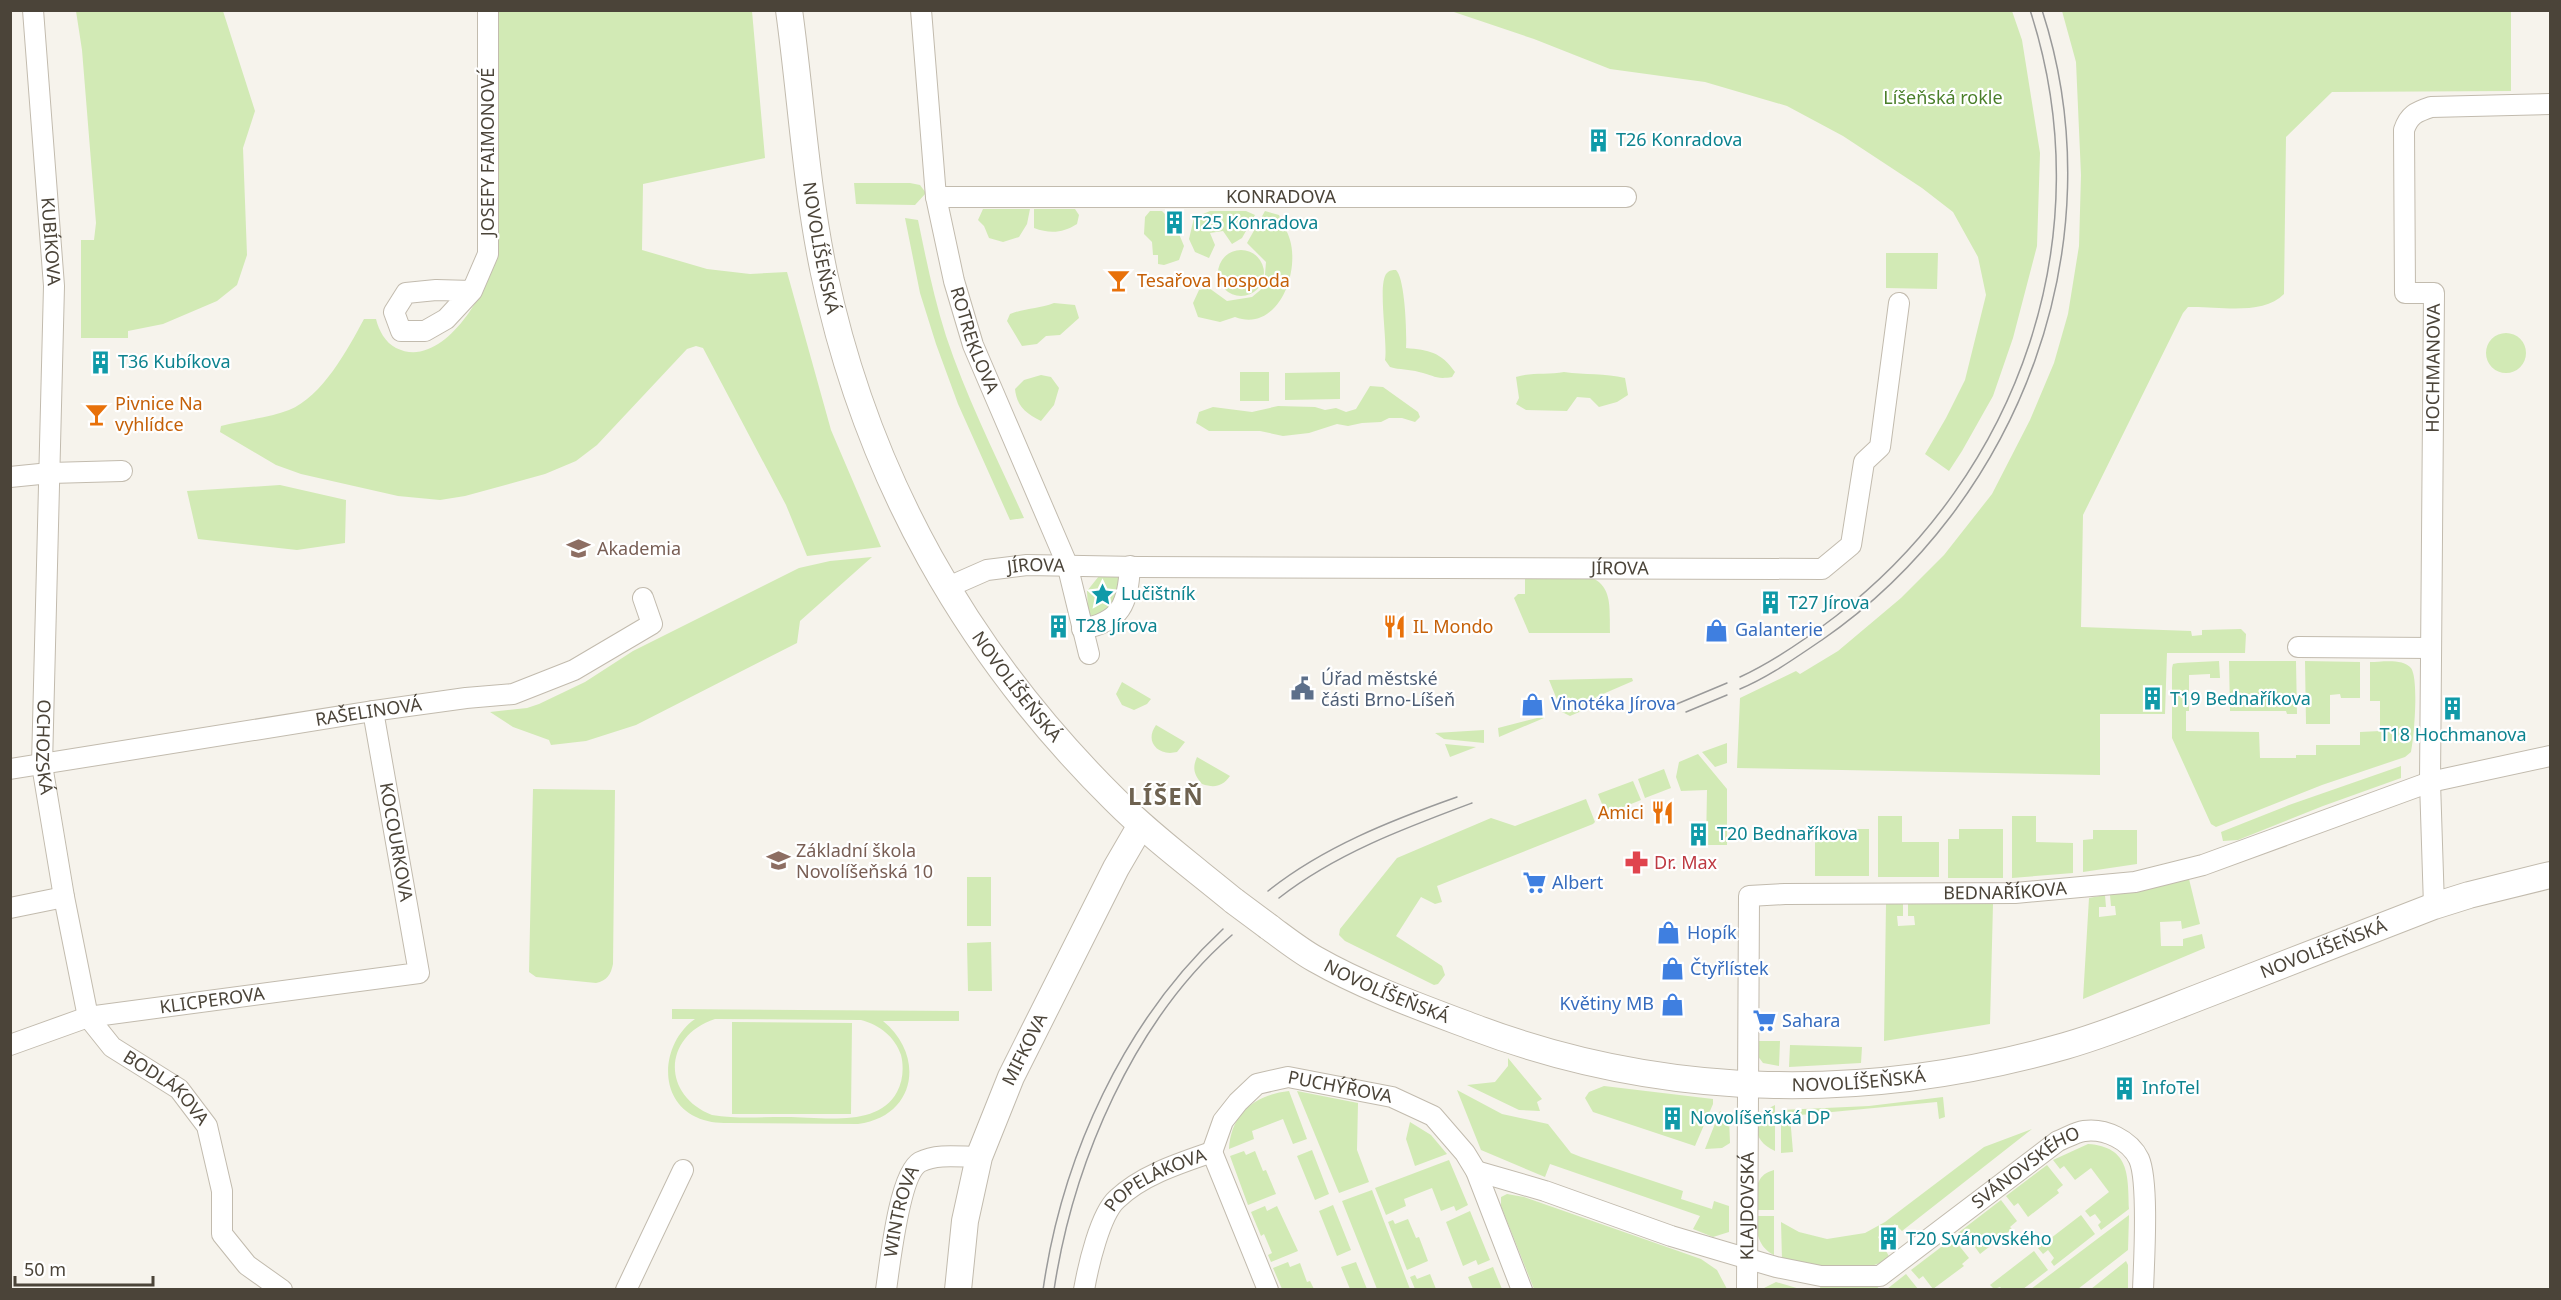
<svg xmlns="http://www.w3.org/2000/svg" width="2561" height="1300" viewBox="0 0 2561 1300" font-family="'Noto Sans',sans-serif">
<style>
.green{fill:#d2eab5;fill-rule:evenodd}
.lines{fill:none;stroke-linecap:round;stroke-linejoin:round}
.minor-casing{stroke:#c2bbae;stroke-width:22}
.tertiary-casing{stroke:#c2bbae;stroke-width:28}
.minor{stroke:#fff;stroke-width:20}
.tertiary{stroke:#fff;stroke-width:26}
.tram{stroke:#9a9a9a;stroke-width:1.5}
.tertiary-bridge-casing{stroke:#c2bbae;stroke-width:28;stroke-linecap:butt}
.tertiary-bridge{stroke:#fff;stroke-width:26}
.labels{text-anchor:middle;stroke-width:4.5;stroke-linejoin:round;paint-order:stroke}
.park-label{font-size:18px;fill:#4a7f2a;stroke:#fff}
.culture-label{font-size:18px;fill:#0d838f;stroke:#fff;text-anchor:start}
.street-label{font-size:18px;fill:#4b4439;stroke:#fff}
.food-label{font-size:18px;fill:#c56008;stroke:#fff;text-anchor:start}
.education-label{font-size:18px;fill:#785e54;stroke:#fff;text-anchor:start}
.shop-label{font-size:18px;fill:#366cbe;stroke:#fff;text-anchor:start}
.service-label{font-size:18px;fill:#4e5e75;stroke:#fff;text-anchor:start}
.health-label{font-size:18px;fill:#be3a42;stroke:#fff;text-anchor:start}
.district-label{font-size:24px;font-weight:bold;letter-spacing:1.5px;fill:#6e6250;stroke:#fff}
</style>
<rect width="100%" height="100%" fill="#f6f3ec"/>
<path class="green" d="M76,11h147l32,100 -12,37 4,107 -10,30 -20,16 -54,23 -35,7v7h-47v-98h13l2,-17 -14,-173z
M496,11h256l13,147 -122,26 -1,66 65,19 43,5 37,-2 44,158 50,117 -74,9 -21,-51 -83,-157 -7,-2 -9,3 -90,96 -21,16 -31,13 -80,22 -25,4 -42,-4 -97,-22 -25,-9 -56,-33 1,-6c21,-6 48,-8 68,-16 33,-13 59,-61 75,-91h12c3,12 9,23 20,29 46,23 91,-55 99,-91 5,-24 2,-53 2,-78 1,-56 2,-112 -1,-168z
M1451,11h561l10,29 18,113 -3,93 -24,92 -20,58 -31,55 -13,20 -24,-17 21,-36 19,-38 21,-85 -8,-38 -25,-45 -31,-24 -79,-52 -56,-30 -82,-24 -95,-13 -76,-30z
M2062,11h449v80l-179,1 -46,45 -2,157c-20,21 -62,13 -90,13h-6l-5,6 -100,202 -2,112 110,4 1,5 10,-1v-5l39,-1 5,5 -1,19h-78l-2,61h-65v61l-363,-7 3,-70 56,-27 4,3 38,-23 63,-53 43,-43 48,-61 38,-74 24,-57 14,-49 11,-68 2,-71 -5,-113z
M854,183h56l10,2 6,8 -11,12 -59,-1z
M983,209h47l-3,15 -8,13 -16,5 -14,-4 -5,-12 -6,-6z
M1034,209h41l4,6 -2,9c-14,9 -27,10 -43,4z
M1150,211h12l5,5v13h10l7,17 -5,14 -15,5 -6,-1v-9h-5l-1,-13 -8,-8 1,-17z
M1210,211h36l9,4 -13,23 -10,6 -9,-13 -13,2 5,12 -6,13 -14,-6 -6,-13 5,-21z
M1265,211l14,4c3,8 9,17 11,25 10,34 -13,93 -55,77l-15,5 -22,-5 -5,-14 6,-13 10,-2 18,13 25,-4 12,-10 2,-25 -19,-19z
M905,218l13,2c8,39 16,78 28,116 21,63 51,122 78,182l-14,2 -52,-116 -22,-60 -16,-51z
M1218 273a23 23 0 1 1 46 0a23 23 0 1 1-46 0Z
M1886,253h52l-1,36 -51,-1z
M1396,270c9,8 11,63 10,78 23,2 35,4 49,24l-3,5c-17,3 -18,-2 -33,-5 -10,-3 -19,-2 -29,-5l-5,-7c3,-17 -8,-78 2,-87 3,-3 5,-3 9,-3z
M1054,303l21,2 4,13 -19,17 -14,1 -9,8 -15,2 -15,-25 3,-7c15,-6 29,-5 44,-11z
M2486 353a20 20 0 1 1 40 0a20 20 0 1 1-40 0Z
M1240,372h29v29h-29z
M1340,372v27l-55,1v-27z
M1564,372c21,3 41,1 61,6l3,17 -11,7 -18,5 -9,-9 -13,-1 -10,14 -41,-1 -10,-6 3,-6 -3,-21c15,-5 32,-2 48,-5z
M1041,375l10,2 8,11 -5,17 -13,16c-15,-8 -24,-14 -26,-32l9,-9z
M1370,386l13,1 35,25 2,5 -5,5 -13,-4h-13l-8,4 -19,1 -14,3 -11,-2 -28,9 -26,3 -23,-5h-51l-13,-8 3,-11 14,-5 39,5 26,-6 37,1 10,3 11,-2 10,4 10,-3z
M280,485l66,15 -1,43 -48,7 -99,-11 -11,-48z
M872,557l-72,64 -3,22 -161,82 -50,16 -35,4 -2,-5 -36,-13 -23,-15 37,-4 12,-4 46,-22 48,-31 166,-83 31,-7z
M1108,573l10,1 3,4c-1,20 -8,33 -29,39l-4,-6 -1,-20 12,-15z
M1525,577h65c24,9 19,34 20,56h-81l-15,-35 4,-4h7z
M2219,661l1,17h-10v-4l-21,1v36h-3v20l73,1 1,26h36v-3h20v-10h44v-13l20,-1v-30h-10v-39c11,0 33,-4 41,6 8,11 3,70 0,84l-6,5 -83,28 -106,42 -5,-3 -39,-86v-70l1,-4 5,-1z
M2229,661h67l1,53h-10l-1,-3h-56z
M2305,661l55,1v36h-19l-1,-4 -10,1v29h-24z
M1632,678l1,3 -37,16 2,7 -28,12 -8,-4 -13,-32z
M1122,682l29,17 -4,5 -13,6 -12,-5 -6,-11z
M1545,716l-1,2 -45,19 -1,-9z
M1156,725l29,17 -8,10 -7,1c-16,-1 -24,-14 -14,-28z
M1484,730v13l-40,-4 -9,-6z
M1727,743v20l-12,4 -13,-15z
M1445,744l31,3 -26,10z
M1698,754l29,35v56h-21l1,-55 -26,1 -5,-14 3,-15z
M1197,757l33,19c-8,11 -16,12 -28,8 -8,-9 -10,-16 -5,-27z
M2401,766v12l-78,28 -85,34 -15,1 -2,-9 68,-27z
M1664,769l7,19 -26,10 -7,-19z
M1633,781l8,19 -35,14 -8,-20z
M533,789l82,1 -2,174c-2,10 -6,17 -17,19l-60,-6 -7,-5z
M1586,799l9,23 -2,2 -156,62 5,16 -7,2 -14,-7 -25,39 46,30 3,9 -7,9 -4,1 -89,-44 -6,-6 1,-6 57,-71 94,-40 24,8z
M1878,816h24v26h37v35h-61z
M2012,816h24v26l37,1v30l-61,5z
M1825,829h44v47h-54v-37l10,-1z
M1959,829h44v49h-55v-39h11z
M2093,830h44v34l-54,8v-32l10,-1z
M967,877h24v49h-24z
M2189,879l11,45 -18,5 -1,-8 -21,1 1,24h22v-7l19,-5 3,14 -122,51 6,-101 16,-3 1,12h-7v10l17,-2 -1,-9h-4l-1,-11z
M1903,903v13h-6l1,10 17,-1 -1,-9h-6v-13l85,1 -3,120 -106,17 2,-137z
M991,942l1,49h-24l-1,-48z
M672,1009l287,2v10h-76c42,34 34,95 -25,103l-130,-1c-11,0 -22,-1 -32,-6 -40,-19 -34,-75 -1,-98h-23zM715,1019l146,1c19,5 34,17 40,35 3,12 2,26 -4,37 -19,36 -76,25 -111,25 -24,0 -50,2 -74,-2 -51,-20 -49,-79 3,-96z
M732,1022l120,1 -1,91h-119z
M1756,1041h24l-1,25 -16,-3 -6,-8z
M1790,1045l72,2 -1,16 -72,4z
M1508,1058l34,41 -5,3 3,9 -21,-1 -52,-25 28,-3 13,-16z
M1604,1086l109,13v5l-18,42 -102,-34 -8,-14 4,-6z
M1457,1090l45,24 46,10 23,29 10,4 102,34 -2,8 31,10 2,-8 15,5v26l-16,5 -20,-8 7,-13 -150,-52 -5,13 -64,-27z
M1289,1091l18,48 -14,5 -10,-25 -31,12 2,8 -25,10c2,-36 26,-54 60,-58z
M1297,1091l61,12 -1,47 12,32 -30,11z
M1943,1097l2,20 -6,2 -2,-17 -147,14 3,36 -12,1v-43l88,-4z
M1775,1105v46c-25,-11 -24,-35 0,-46z
M1720,1111l9,6 1,26 -8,5 -17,1z
M1410,1122l21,13 16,19 -32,12 -9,-27z
M2032,1129l-130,102 -7,-7 -17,13 12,21c-30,18 -75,11 -108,2l-1,-38 18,10 28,7 38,-6 20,-11 99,-75z
M2088,1144c42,3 40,31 41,65l-28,21 -3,-5 3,-3 -6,-8 -5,3 -5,-6 24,-19 -18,-24 -16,12 -11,-14 -4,3 -7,-9z
M1312,1150l17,44 -14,6 -18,-44z
M1244,1151l2,4 9,-4 8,20 3,-1 10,24 -28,11 -18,-49z
M1449,1160l19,45 -12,6 -2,-5 -13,5 -9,-23 -28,11 2,7 -20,9 -11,-27z
M2047,1165l16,20 -6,5 2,3 -31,24 -10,-14 -4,3 -8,-10z
M1774,1170v40h-18c0,-18 -2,-35 18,-40z
M1372,1190l38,99h-33l-35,-88z
M1507,1194l17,3 177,62 16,11 10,19h-193l-33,-83v-9z
M2001,1200l16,21 -7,6 2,2 -32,25 -10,-14 -4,3 -8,-10z
M1333,1205l18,45 -14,6 -18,-45z
M1265,1206l2,5 10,-5 21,45 -27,11 -3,-7 4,-2 -8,-19 -3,2 -10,-24z
M1470,1211l20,49 -12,5 -2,-5 -13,6 -17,-44z
M2081,1215l14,19 -41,32 -3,-4 3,-4 -6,-8 -5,4 -5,-6z
M2129,1215l-1,35 -50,39h-47z
M1756,1216h18v39c-16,-8 -18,-23 -18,-39z
M1408,1219l8,19 3,-1 9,24 -21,9 -19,-48 5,-2 2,4z
M1953,1238l16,20 -7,6 2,2 -31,23 -10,-13 -4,3 -8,-9z
M2034,1251l14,19 -25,19h-21l-2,-2 -6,2 -4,-4z
M2126,1261l2,4v24h-37z
M1288,1262l2,5 10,-4 7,19 3,-1 4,8h-32l-9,-21z
M1356,1262l11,27h-17l-9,-22z
M1493,1267l9,22h-29l-5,-12z
M1430,1274l6,15h-21l-5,-12 5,-2 2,4z
M1906,1274l12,15h-31z
M1888,1280l-12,9 -56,-1 1,-4z
M1776,1282l24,7h-38z"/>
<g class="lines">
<defs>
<g id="minor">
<path id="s1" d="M33,10l21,276 -12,479 22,132 24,120 24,30 67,42 28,37 15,65v43l25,31 35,25"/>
<path id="s2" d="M921,10l15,187 18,84 19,64 94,219 22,90"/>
<path id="s3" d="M936,197h690"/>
<path d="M472,291l-36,-1 -30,3 -12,19 7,19h24l21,-12 26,-28 16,-37v-244"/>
<path d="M10,477l40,-4 72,-2"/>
<path id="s4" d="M946,588l41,-18 40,-5 111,2 684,2 29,-24 13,-83 16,-15 19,-144"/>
<path d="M1082,629c39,-7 46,-25 48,-63"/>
<path d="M2298,647l133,1"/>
<path id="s5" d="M10,769l363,-58 93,-13 47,-4 61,-24 78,-46 -9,-26"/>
<path id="s6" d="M2434,906l-4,-124 4,-489h-29l-1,-163c5,-15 12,-18 27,-23l119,-3"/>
<path d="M10,908l54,-11"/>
<path id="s7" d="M10,1045l78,-28 331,-44 -46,-262"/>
<path id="s8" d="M1212,1152l11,-31 15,-19 19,-18 31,-7 104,20 41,19 32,37 11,18 46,119"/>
<path d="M1212,1152l56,138"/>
<path id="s9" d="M1476,1171l69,20 126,45 105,31 45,9h59l178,-135c8,-3 18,-9 26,-10 21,-3 46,9 55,28 10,23 5,102 4,131"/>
<path d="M626,1290l57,-120"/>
<path id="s10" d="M886,1290c4,-26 13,-116 34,-128 18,-9 40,-5 59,-5"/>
<path id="s11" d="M1084,1290c4,-23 16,-76 33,-91 25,-24 63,-36 95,-47"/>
<path id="s12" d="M1747,1290l2,-394 36,-2 230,-1 120,-11 68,-17 227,-83 120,-26"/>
</g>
<g id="tertiary">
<path id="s13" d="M789,10c12,87 17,177 35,263 43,204 143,381 291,527 37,37 79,68 119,101"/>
<path id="s14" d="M1269,927c15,11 30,23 46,32 49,28 105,48 158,68 193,73 395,75 592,19 49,-14 98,-35 145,-53 75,-29 149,-58 224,-87l35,-11 81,-20"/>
<path id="s15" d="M958,1290l7,-69 14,-64 32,-80 105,-209 25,-43"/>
</g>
</defs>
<use href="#minor" class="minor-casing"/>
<use href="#tertiary" class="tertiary-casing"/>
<use href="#minor" class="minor"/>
<use href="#tertiary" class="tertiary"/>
<path class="tram" d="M1740,677c34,-16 66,-38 96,-61 184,-142 267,-382 194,-606
M1740,689c29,-12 55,-31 82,-49 198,-137 296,-397 220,-630
M1672,706l55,-23
M1686,712l41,-17
M1268,891c55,-44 124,-71 189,-94
M1279,898c56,-44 126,-70 193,-95
M1043,1290c19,-134 81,-269 180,-361
M1054,1290c19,-127 80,-270 178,-355"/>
<defs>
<path id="tertiary-bridge" d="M1234,901l35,26"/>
</defs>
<use href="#tertiary-bridge" class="tertiary-bridge-casing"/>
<use href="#tertiary-bridge" class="tertiary-bridge"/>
</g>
<defs>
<symbol id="building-bare" viewBox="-9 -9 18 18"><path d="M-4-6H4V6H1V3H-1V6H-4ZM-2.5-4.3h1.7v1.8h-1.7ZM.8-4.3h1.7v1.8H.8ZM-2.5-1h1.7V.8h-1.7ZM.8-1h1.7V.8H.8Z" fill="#0f9aa8" stroke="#fff" stroke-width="2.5" paint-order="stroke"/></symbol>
<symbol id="bar-bare" viewBox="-9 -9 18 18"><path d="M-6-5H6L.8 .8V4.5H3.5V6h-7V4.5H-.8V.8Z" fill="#e8710a" stroke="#fff" stroke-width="2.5" paint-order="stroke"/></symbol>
<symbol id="school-bare" viewBox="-9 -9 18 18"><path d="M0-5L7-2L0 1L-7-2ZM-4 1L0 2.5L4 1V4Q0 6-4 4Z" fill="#8d6e63" stroke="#fff" stroke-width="2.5" paint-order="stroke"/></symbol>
<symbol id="sight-bare" viewBox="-9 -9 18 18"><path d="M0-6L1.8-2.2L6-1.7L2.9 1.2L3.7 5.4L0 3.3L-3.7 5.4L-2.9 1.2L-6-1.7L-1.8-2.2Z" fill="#0f9aa8" stroke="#fff" stroke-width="2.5" paint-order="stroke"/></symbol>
<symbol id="restaurant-bare" viewBox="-9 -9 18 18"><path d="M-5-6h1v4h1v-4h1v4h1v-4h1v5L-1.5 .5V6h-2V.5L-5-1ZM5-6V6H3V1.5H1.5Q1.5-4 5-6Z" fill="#e8710a" stroke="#fff" stroke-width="2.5" paint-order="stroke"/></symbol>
<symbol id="shop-bare" viewBox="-9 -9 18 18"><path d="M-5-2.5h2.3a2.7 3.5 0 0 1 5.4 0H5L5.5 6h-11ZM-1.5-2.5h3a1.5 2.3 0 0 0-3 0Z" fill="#3f7fe0" stroke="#fff" stroke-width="2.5" paint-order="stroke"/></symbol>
<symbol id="civic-bare" viewBox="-9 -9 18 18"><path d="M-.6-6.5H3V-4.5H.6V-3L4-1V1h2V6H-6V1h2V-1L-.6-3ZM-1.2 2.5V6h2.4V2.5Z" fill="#5c6f8a" stroke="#fff" stroke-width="2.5" paint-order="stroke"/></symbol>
<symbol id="pharmacy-bare" viewBox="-9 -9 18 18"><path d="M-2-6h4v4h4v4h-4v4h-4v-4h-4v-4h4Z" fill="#e0444e" stroke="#fff" stroke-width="2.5" paint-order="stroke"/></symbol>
<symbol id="supermarket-bare" viewBox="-9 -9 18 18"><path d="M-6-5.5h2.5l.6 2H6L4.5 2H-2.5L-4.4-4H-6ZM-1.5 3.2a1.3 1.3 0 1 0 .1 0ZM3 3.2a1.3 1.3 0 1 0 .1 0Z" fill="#3f7fe0" stroke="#fff" stroke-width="2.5" paint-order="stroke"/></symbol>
</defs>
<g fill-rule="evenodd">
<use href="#building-bare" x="1582" y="124" width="33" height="33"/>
<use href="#building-bare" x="1158" y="206" width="33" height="33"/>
<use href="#bar-bare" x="1102" y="264" width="33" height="33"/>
<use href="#building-bare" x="84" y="346" width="33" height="33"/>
<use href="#bar-bare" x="80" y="398" width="33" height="33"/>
<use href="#school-bare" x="562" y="532" width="33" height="33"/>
<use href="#sight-bare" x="1086" y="578" width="33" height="33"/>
<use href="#building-bare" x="1754" y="586" width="33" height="33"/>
<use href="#building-bare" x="1042" y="610" width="33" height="33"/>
<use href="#restaurant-bare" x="1378" y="610" width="33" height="33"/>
<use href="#shop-bare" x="1700" y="614" width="33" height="33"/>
<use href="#civic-bare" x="1286" y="672" width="33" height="33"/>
<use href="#building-bare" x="2136" y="682" width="33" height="33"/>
<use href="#shop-bare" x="1516" y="688" width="33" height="33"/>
<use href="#building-bare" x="2436" y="692" width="33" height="33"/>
<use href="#restaurant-bare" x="1646" y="796" width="33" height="33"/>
<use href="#building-bare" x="1682" y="818" width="33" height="33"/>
<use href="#school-bare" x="762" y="844" width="33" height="33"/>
<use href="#pharmacy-bare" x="1620" y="846" width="33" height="33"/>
<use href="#supermarket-bare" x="1518" y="866" width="33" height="33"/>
<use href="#shop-bare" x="1652" y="916" width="33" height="33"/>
<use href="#shop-bare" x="1656" y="952" width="33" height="33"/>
<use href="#shop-bare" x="1656" y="988" width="33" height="33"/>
<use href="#supermarket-bare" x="1748" y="1004" width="33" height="33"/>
<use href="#building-bare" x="2108" y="1072" width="33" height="33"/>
<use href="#building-bare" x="1656" y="1102" width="33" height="33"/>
<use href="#building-bare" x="1872" y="1222" width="33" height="33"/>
</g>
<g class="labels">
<g class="park-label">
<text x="1943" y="104">Líšeňská rokle</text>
</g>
<g class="culture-label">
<text x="1616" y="146">T26 Konradova</text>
<text x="1192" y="229">T25 Konradova</text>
<text x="118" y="368">T36 Kubíkova</text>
<text x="1121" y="600">Lučištník</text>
<text x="1788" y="609">T27 Jírova</text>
<text x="1076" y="632">T28 Jírova</text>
<text x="2170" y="705">T19 Bednaříkova</text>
<text x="2453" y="741" text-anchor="middle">T18 Hochmanova</text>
<text x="1717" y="840">T20 Bednaříkova</text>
<text x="2142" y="1094">InfoTel</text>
<text x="1690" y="1124">Novolíšeňská DP</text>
<text x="1906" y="1245">T20 Svánovského</text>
</g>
<g class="street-label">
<text transform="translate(488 152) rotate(-90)" y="6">JOSEFY FAIMONOVÉ</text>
<text dy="6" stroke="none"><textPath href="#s3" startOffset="345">KONRADOVA</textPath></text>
<text dy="6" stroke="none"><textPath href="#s1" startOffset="232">KUBÍKOVA</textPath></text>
<text dy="6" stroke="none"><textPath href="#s13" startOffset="240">NOVOLÍŠEŇSKÁ</textPath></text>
<text dy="6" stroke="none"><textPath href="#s2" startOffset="336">ROTREKLOVA</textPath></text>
<text dy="6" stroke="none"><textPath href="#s6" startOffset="538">HOCHMANOVA</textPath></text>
<text dy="6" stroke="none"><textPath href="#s4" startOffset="94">JÍROVA</textPath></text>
<text dy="6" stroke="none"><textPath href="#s4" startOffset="678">JÍROVA</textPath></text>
<text dy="6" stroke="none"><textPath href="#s13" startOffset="726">NOVOLÍŠEŇSKÁ</textPath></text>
<text dy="6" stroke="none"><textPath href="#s5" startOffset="363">RAŠELINOVÁ</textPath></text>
<text dy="6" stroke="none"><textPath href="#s1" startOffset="738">OCHOZSKÁ</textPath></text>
<text transform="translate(396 842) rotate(80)" y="6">KOCOURKOVA</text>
<text dy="6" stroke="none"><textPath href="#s12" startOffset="650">BEDNAŘÍKOVA</textPath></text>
<text dy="6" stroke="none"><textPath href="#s14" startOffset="1107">NOVOLÍŠEŇSKÁ</textPath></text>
<text dy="6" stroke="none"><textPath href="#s14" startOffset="135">NOVOLÍŠEŇSKÁ</textPath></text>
<text dy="6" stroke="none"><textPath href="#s7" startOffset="208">KLICPEROVA</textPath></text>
<text dy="6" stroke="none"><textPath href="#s15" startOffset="252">MIFKOVA</textPath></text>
<text dy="6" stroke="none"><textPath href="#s14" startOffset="621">NOVOLÍŠEŇSKÁ</textPath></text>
<text dy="6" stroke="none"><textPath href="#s1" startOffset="1119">BODLÁKOVA</textPath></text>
<text dy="6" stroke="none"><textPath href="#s8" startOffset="168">PUCHÝŘOVA</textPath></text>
<text dy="6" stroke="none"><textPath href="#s9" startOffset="602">SVÁNOVSKÉHO</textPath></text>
<text dy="6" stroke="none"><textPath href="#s11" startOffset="141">POPELÁKOVA</textPath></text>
<text dy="6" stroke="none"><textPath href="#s12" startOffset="84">KLAJDOVSKÁ</textPath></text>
<text dy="6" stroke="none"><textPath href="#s10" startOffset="80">WINTROVA</textPath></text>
</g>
<g class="food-label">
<text x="1137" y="287">Tesařova hospoda</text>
<text x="115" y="410">Pivnice Na<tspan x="115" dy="21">vyhlídce</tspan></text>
<text x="1413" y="633">IL Mondo</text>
<text x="1644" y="819" text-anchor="end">Amici</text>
</g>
<g class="education-label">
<text x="597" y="555">Akademia</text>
<text x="796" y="857">Základní škola<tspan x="796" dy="21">Novolíšeňská 10</tspan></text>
</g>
<g class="shop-label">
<text x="1735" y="636">Galanterie</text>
<text x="1551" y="710">Vinotéka Jírova</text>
<text x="1552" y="889">Albert</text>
<text x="1687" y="939">Hopík</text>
<text x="1690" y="975">Čtyřlístek</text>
<text x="1654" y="1010" text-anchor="end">Květiny MB</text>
<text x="1782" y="1027">Sahara</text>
</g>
<g class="service-label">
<text x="1321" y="685">Úřad městské<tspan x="1321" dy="21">části Brno-Líšeň</tspan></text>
</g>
<g class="health-label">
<text x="1654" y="869">Dr. Max</text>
</g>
<g class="district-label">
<text x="1166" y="805">LÍŠEŇ</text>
</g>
</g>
<rect width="2561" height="1300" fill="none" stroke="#4b4439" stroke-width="24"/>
<path d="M15 1276v9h138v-9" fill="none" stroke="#4b4439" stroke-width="3"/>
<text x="24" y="1276" font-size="18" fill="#4b4439" stroke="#ffffff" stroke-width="4.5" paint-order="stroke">50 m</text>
</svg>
